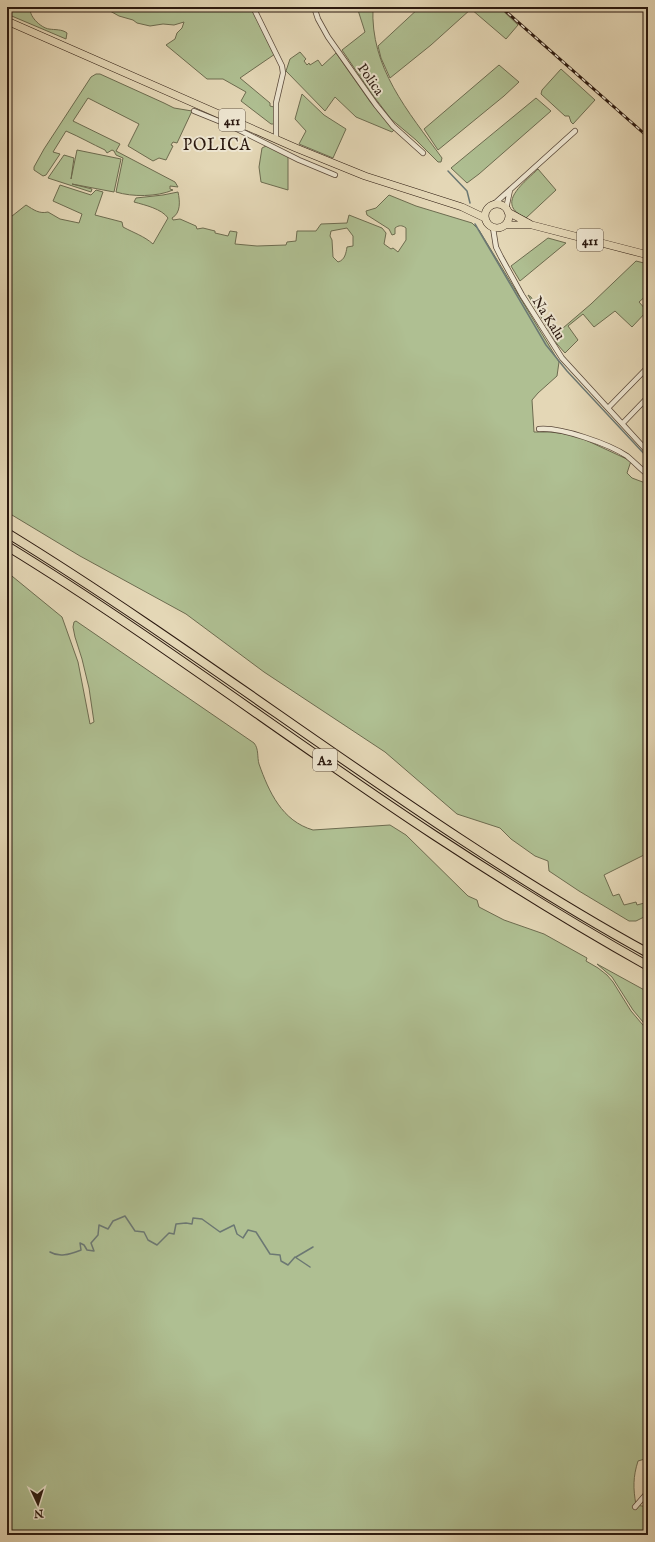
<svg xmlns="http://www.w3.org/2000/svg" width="655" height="1542" viewBox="0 0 655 1542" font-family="'IM FELL English',serif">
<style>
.green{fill:#afbf92;stroke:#6d6c50;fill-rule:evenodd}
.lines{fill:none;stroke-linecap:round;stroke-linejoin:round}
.stream{stroke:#6c7873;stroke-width:1.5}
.minor-casing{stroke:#594839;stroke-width:6}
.primary-casing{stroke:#2b190f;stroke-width:8}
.motorway-casing{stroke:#2b190f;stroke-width:10}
.minor{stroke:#ede5d0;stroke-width:4.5}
.primary{stroke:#e4d7b6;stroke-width:7}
.motorway{stroke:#e4d7b6;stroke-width:8}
.rail-casing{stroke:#2b190f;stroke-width:3}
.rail{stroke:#ede5d0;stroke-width:1.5;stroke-dasharray:4.5;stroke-linecap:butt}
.labels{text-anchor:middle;stroke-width:4;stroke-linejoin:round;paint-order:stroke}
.shield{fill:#ede5d0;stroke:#655649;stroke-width:1}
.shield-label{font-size:13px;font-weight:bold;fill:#2b190f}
.street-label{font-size:14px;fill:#2b190f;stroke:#ede5d0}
.quarter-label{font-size:16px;letter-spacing:1px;fill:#2b190f;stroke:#ede5d0}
</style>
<rect width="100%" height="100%" fill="#e4d7b6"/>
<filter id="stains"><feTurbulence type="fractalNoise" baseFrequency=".005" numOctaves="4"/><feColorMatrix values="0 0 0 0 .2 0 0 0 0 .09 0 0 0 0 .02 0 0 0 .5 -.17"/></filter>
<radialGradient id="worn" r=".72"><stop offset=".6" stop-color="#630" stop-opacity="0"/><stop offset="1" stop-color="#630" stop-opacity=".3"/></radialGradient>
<path class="green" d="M7,7h24c-4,8 10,21 18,22 6,1 13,0 18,4l-1,6 -59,-25z
M84,7h167l24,47 -35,24 30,25v3l4,1v17h-3l-30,-23 5,-9 -23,-13h-16l-41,-34 9,-6 2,-6 5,-5 2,-6 -10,3 -11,-1 -13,2 -13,-3 -4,-3 -14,-4 -9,-5h-11z
M357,7h16c-3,61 35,104 69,151l-1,4h-3l-22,-22 -25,-21 -19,-25 -30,-44 23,-18z
M420,7h79l19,18 -12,14 -35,-30 -40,36 -41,33 -9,-20 -3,-12z
M300,52l6,7 -2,2 3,4 2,-2 1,2 8,-5 4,6 14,-13 35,50 23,27 -2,2 -36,-15 -21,-20 -10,14 -39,-40 4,-12z
M499,65l20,17 -15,14 -66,54 -14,-21z
M561,69l34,31 -22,24 -2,-2 -2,-6h-4l-24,-22 1,-4z
M96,74h4l64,29 10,5 18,3 -15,32 -4,-1 -2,3 2,1 -7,14 -7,-2 -6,3 -25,-15 11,-22 -51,-26 -15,23 47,23 -4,7 59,31 3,5 -8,-1v3l3,1c-16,7 -41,7 -57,2l7,-34 -7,-3 -2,-4 -2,-1 -5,3 -2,-3c-13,-6 -25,-13 -39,-19l-13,21 7,2 -14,21 -3,1 -9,-6v-3l10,-18 47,-72z
M302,94l22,21 22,14 -13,29 -34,-14 7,-13 -11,-12z
M536,98l15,13 -72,63 -12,9 -16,-15z
M266,146l22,10v34l-27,-8 -2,-15 3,-19z
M77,150l44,9 -7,33 -42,-8 20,5 -1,3 -43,-14 16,-23 10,3 -3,21z
M538,169l18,21 -30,28c-32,-14 -2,-35 12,-49z
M60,185l31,10 5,-5 7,2 -8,23 27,7 1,5c11,6 21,9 30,17l15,-26c-6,-9 -23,-13 -34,-16l2,-4 27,-3 15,-3c2,9 3,21 -6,26l1,2 7,-1 16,7 1,3 6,-1 12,3v2l13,3 2,-5 7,1 -2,12 22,2 29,-1 1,-3 9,-1 1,-10h19l5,-7 26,-1 2,-8 33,13 4,5 -2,11 7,5 2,-1 5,4 8,-12v-12c-4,-3 -7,-3 -11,0v6l-3,1 -3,-6 -22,-14 -1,-4 10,-3 13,-13 27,11 56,17 7,7 80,132 -2,14 -19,17 -6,7 2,32h16l25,3 56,26 -4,12 5,5 16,6v369l-44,22 9,21 6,-2 5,11 12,-3 1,3 11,-3v13l-12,6h-7l-50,-30 -30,-20 -1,-10 -13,-5 -24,-17 -11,-11 -43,-14 -72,-62 -121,-80 -78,-58 -106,-58 -73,-44v-292l19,-15c8,5 13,9 22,7l12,7 19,4 3,-9 -29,-13zM347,228l6,8v10l-6,1c-1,6 -2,13 -9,15l-5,-5 -1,-17 -2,-4 1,-5z
M548,238l18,5 -46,38 -9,-15z
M636,261l12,3v30l-9,8 8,9 -15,16 -17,-16 -21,16 -11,-13 -15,12 10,14 -13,13 -8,-9 -29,-49 3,2 21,35 4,2 35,-30z
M7,572l55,45 16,45 12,62 4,-2 -5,-34 -7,-29 -7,-22 -2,-10 1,-5 2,-1 178,122c5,6 3,14 5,21 10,28 23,57 54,66l77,-5 16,10 62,61 9,4 2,7 25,13 40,14 43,24 -1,3 12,7 9,7 6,7 18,29 17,20v427l-10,3c-5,16 -5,27 -2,44l12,2v28h-641z
M597,964l51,28v36l-15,-18 -21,-33z"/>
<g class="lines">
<path class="stream" d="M448,171l19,20 3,12
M475,224l71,121 21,26 81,87
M50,1252c10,6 20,2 31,-2l-1,-7 4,2 3,5 7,1 -3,-8 7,-8 1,-10 9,4 5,-8 12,-5 10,15 9,1 4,8 9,5 12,-12 5,1 2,-10 10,-1 6,1 1,-6 9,1 18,13 14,-7 3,9 6,4 5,-8 8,2 14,22 10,1 1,6 7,4 7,-8 15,10
M296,1257l17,-10"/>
<defs>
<path id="minor" d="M253,7l29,59 1,7 -7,30v36
M314,7l4,12 10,18 48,68 17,21 30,27
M194,111l37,15 68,34 36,15
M493,205l82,-74
M506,209l4,-19
M493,228l3,19 5,10 21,38 40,63 86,94
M609,407l39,-40
M623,423l25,-26
M539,429c22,-2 70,15 88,27 7,6 14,13 21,19
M635,1507l13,-15"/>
<path id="primary" d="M7,21l289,127 69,28 97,31 23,11
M485 216a12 12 0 1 1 24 0a12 12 0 1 1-24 0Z
M508,212l22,12
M505,225h27l116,30"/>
<path id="motorway" d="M7,533c218,134 417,297 641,420
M7,546c147,90 284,195 427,289 70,46 141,90 214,131"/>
</defs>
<use href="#minor" class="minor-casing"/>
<use href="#primary" class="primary-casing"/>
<use href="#motorway" class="motorway-casing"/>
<use href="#minor" class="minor"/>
<use href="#primary" class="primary"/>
<use href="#motorway" class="motorway"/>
<defs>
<path id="rail" d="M501,7l147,130"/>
</defs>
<use href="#rail" class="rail-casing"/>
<use href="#rail" class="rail"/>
</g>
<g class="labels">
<g class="shield">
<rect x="219" y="109" width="26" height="22" rx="3"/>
<rect x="577" y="229" width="26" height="22" rx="3"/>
<rect x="313" y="749" width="24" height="22" rx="3"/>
</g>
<g class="shield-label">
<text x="232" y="125">411</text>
<text x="590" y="245">411</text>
<text x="325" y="765">A2</text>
</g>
<g class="street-label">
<text transform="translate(371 79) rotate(55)" y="5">Polica</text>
<text transform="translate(549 318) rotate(58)" y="5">Na Kalu</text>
</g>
<g class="quarter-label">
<text x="217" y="150">POLICA</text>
</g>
</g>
<rect width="655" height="1542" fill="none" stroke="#e4d7b6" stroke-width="24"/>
<rect x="8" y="8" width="639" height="1526" fill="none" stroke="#2b190f" stroke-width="2"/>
<rect x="12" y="12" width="631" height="1518" fill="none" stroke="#2b190f"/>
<g transform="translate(38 1504) rotate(176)" stroke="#ede5d0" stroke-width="3" paint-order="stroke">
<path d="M0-3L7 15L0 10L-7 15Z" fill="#2b190f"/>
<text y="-6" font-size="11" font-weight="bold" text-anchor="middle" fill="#2b190f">N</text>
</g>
<rect width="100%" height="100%" filter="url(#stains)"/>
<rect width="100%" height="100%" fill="url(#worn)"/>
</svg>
